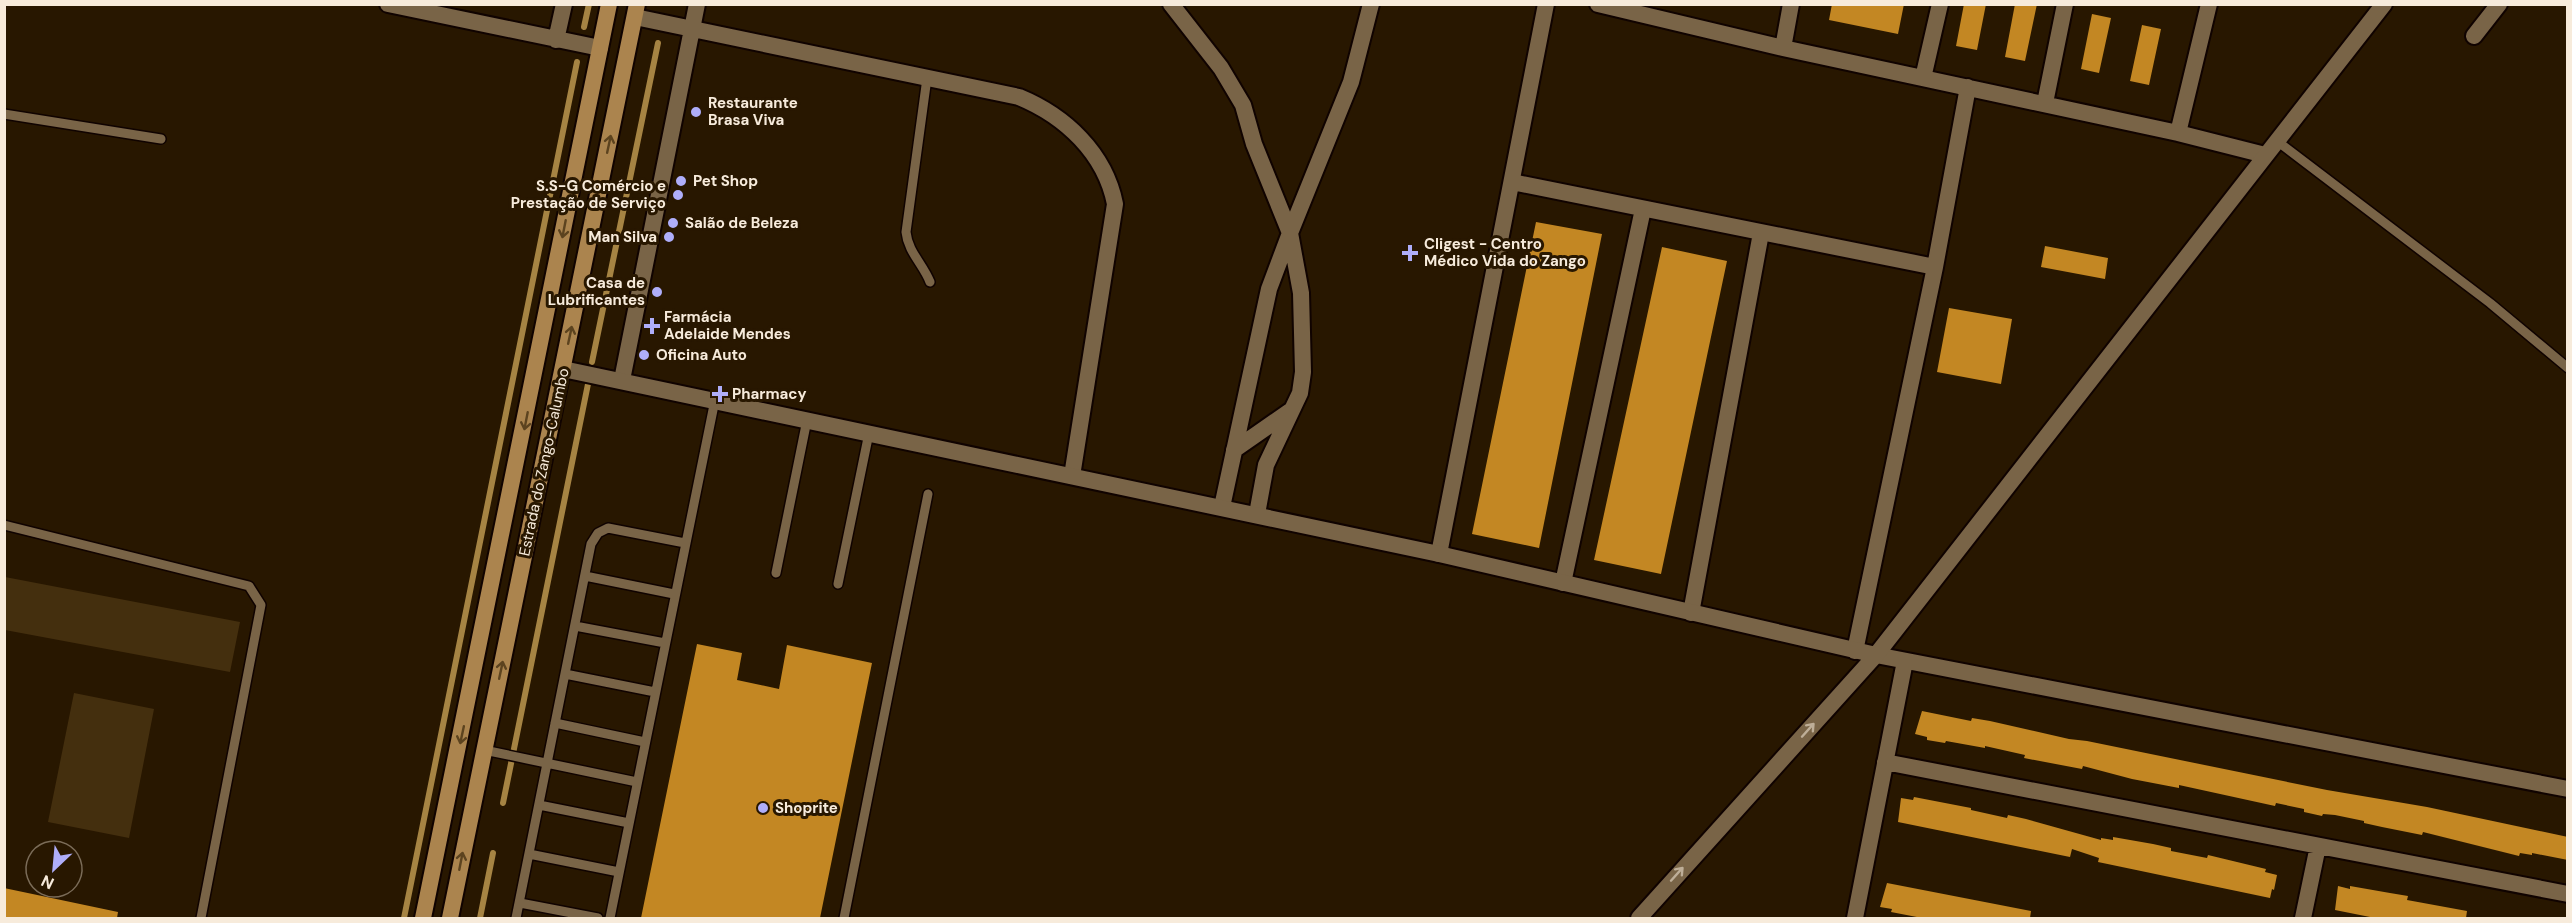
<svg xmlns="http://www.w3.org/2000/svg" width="2572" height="923" viewBox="0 0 2572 923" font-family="'DM Sans',sans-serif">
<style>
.green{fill:#442f0e}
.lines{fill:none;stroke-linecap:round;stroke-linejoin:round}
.stream{stroke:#a68443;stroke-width:6}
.building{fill:#c38723}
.service-casing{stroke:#100300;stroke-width:12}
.minor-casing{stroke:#100300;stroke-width:20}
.tertiary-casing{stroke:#100300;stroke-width:20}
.primary-casing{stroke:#100300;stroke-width:20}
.service{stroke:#796447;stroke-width:9}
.minor{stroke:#796447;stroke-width:16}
.tertiary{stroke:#796447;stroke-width:16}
.primary{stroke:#ab844e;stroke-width:16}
.oneway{stroke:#5c431f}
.oneway2{stroke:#beae98}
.poi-dot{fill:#afaefa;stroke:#281700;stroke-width:2}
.labels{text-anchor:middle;stroke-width:6;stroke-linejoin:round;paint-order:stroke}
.poi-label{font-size:15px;font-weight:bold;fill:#f7ebdb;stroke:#281700;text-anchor:start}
.street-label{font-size:15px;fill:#f7ebdb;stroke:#281700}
</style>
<rect width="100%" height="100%" fill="#281700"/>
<path class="green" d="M5,577l235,45 -10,50 -225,-42z
M74,693l80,16 -25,129 -81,-16z"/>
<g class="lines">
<path class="stream" d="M584,27l5,-23
M592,362l66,-319
M503,803l85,-419
M404,918l173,-856
M480,918l13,-65"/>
</g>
<path class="building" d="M1832,4h72l-6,30 -69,-14z
M1964,4h22l-9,46 -21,-4z
M2015,4h22l-12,57 -20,-4z
M2092,14l19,4 -12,55 -18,-4z
M2142,25l19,4 -12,56 -19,-4z
M1536,222l66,12 -63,314 -67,-14z
M2045,246l63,12 -3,21 -64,-12z
M1662,247l65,14 -66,313 -67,-14z
M1949,308l63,11 -11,65 -64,-12z
M697,644l45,9 -5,27 42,9 8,-44 85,18 -52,255h-179z
M1922,711l49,10 1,-3 18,3 79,18 18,2 240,49 100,17 141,30v23l-36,-7v2l-12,-2 -1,3 -96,-24 -1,3 -40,-8 -18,-4v-2l-29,-6 -12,-1 -1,2 -18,-4v-3l-28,-6 -1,3 -96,-21v3l-47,-9 -49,-13 -1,3 -58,-11 1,-3 -40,-9v2l-39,-7 -1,2 -18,-3v-3l-12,-3z
M1914,797l57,11v2l36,8 1,-3 18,4 75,21v-2l12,2v-3l40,7 18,4v3l36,7 1,-3 58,14 -1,3 12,3 -3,15 -2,-1 -2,9 -172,-36 1,-4 -27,-9 -2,8 -172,-35 3,-24 12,2z
M1887,883l144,28 -1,7h-108l-31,-6 1,-3 -12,-2z
M2338,886l12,3v-3l40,7 18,3 -1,4 60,11 -1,7h-91l-40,-8z
M4,888l114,24 -1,6h-113z"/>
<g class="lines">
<defs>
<path id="service" d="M927,78l-21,154c2,20 17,32 24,50
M4,114l157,25
M2277,141l213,162 78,65
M4,525l245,61 12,19 -60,313
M776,573l31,-153
M585,576l89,18
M838,584l31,-151
M575,626l90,17
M565,674l90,18
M555,723l90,19
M484,750l153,32
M539,805l90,18
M529,854l90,18
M520,903l78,15
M516,918l75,-374 7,-11 10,-5 77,15
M610,918l105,-518
M844,918l84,-424"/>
<path id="minor" d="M388,4l212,44
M1171,4l50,64 22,37 11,39 36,89 -21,56 -47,218
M1598,4l185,44 395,85 87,22
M635,17l384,80c46,19 86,56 96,107l-43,272
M2474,36l25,-32
M556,40l8,-36
M1783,48l8,-44
M1923,78l17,-74
M2045,103l20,-99
M2178,133l31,-129
M1512,182l423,85
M622,380l75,-376
M1234,450l56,-39
M1257,514l9,-49 34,-72 3,-21 -2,-79 -11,-60 61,-151 20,-78
M1439,554l107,-550
M1563,583l80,-374
M1691,613l70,-380
M1855,651l80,-384 33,-180
M1876,655l692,134
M1885,762l683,132
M1855,918l50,-257
M2303,918l15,-72"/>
<path id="tertiary" d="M563,369l876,185 437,101
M1639,918l237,-263 508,-651"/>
<path id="primary" d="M423,918l186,-914
M450,918l187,-914"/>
</defs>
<use href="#service" class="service-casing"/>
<use href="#minor" class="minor-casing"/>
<use href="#tertiary" class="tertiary-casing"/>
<use href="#primary" class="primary-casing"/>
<use href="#service" class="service"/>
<use href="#minor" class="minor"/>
<use href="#tertiary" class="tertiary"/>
<use href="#primary" class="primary"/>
</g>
<defs><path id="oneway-shaft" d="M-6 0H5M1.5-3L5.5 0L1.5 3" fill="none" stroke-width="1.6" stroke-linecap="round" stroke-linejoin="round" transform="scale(1.5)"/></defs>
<g class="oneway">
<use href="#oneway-shaft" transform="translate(609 144) rotate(-78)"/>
<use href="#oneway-shaft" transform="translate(564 229) rotate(101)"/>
<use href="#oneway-shaft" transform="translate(570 335) rotate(-78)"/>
<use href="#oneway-shaft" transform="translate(526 421) rotate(101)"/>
<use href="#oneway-shaft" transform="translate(501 670) rotate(-78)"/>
<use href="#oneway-shaft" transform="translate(462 735) rotate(102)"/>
<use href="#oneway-shaft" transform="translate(461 861) rotate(-79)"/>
</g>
<g class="oneway2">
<use href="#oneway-shaft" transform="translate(1808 730) rotate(-48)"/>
<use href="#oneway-shaft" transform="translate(1677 874) rotate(-48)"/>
</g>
<g class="poi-dot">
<circle cx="696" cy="112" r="6"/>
<circle cx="681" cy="181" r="6"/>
<circle cx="678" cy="195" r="6"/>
<circle cx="673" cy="223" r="6"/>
<circle cx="669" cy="237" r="6"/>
<path d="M1407 244h6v6h6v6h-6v6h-6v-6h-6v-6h6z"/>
<circle cx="657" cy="292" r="6"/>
<path d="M649 317h6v6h6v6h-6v6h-6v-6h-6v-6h6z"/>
<circle cx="644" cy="355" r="6"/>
<path d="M717 385h6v6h6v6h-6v6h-6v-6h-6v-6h6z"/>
<circle cx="763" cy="808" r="6"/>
</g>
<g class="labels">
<g class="poi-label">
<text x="708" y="108">Restaurante<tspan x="708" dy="17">Brasa Viva</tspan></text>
<text x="693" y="186">Pet Shop</text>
<text x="666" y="191" text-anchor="end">S.S-G Comércio e<tspan x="666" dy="17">Prestação de Serviço</tspan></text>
<text x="685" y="228">Salão de Beleza</text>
<text x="657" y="242" text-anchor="end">Man Silva</text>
<text x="1424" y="249">Cligest - Centro<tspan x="1424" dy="17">Médico Vida do Zango</tspan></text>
<text x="645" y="288" text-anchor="end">Casa de<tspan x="645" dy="17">Lubrificantes</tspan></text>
<text x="664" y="322">Farmácia<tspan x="664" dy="17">Adelaide Mendes</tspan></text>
<text x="656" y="360">Oficina Auto</text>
<text x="732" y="399">Pharmacy</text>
<text x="775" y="813">Shoprite</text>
</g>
<g class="street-label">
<text transform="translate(544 462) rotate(-78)" y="5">Estrada do Zango-Calumbo</text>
</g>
</g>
<rect width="2572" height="923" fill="none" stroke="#f7ebdb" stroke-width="12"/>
<g transform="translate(54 869) rotate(206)"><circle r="28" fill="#281700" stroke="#7b6c58" stroke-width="1.5"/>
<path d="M0-4.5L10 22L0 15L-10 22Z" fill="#afaefa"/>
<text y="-9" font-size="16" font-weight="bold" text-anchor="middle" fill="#f7ebdb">N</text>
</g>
</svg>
